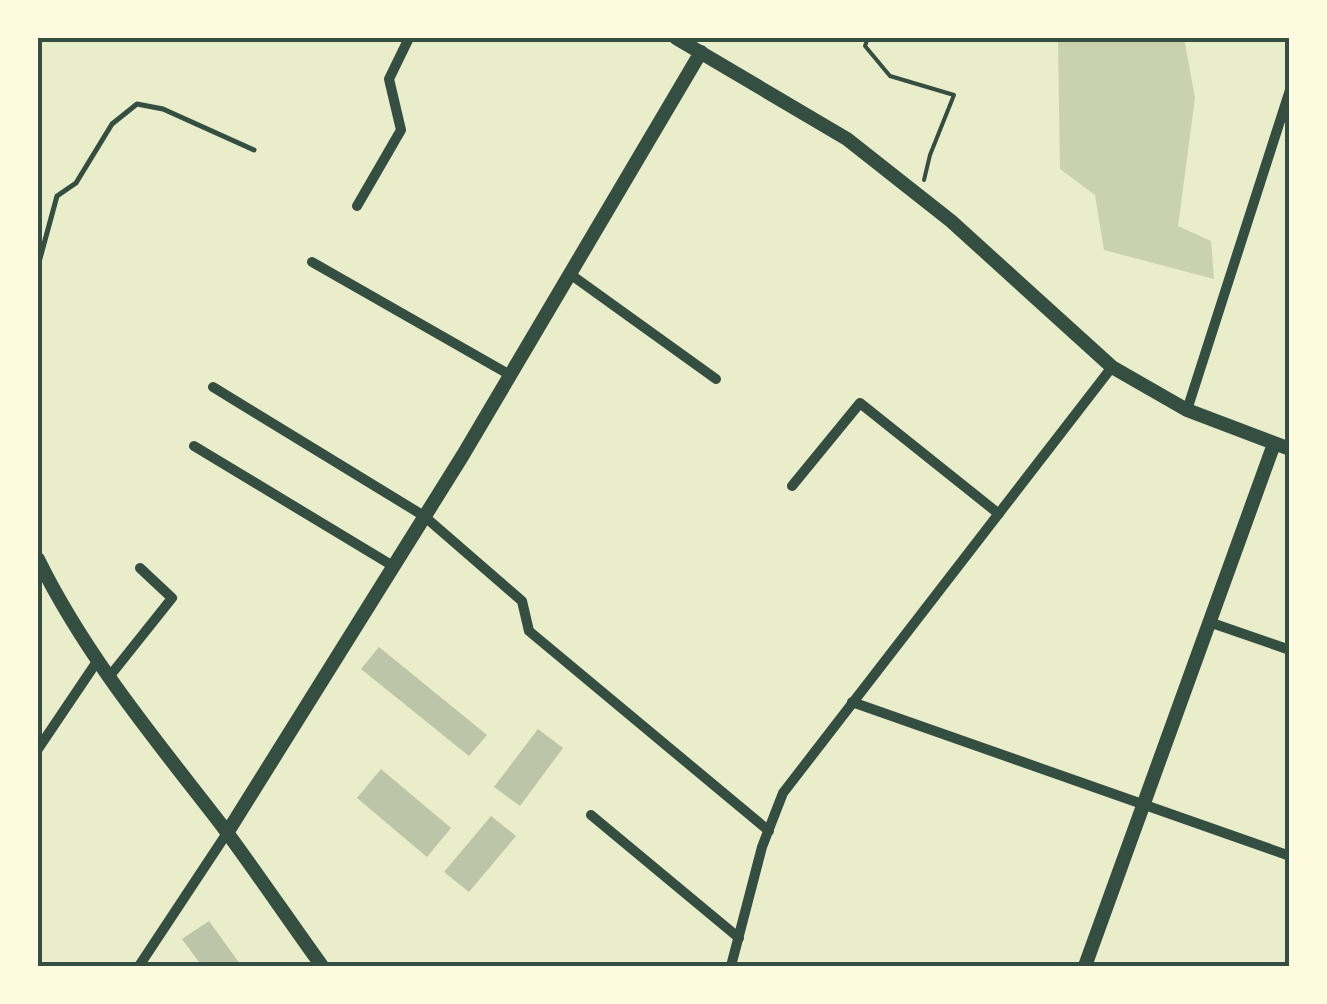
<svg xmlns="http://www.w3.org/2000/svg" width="1327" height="1004" viewBox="0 0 1327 1004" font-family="'Space Grotesk',sans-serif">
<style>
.green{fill:#cad2ad}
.building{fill:#bcc5a7}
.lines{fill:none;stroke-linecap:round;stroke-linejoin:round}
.path{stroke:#344e41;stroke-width:4}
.service{stroke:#344e41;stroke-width:5}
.minor{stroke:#344e41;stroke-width:10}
.tertiary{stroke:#344e41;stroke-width:14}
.neatline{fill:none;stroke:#344e41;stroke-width:4}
</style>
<rect width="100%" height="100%" fill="#e9edc9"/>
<path class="green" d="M1058,38h126l11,60 -17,128 33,15 3,38 -110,-29 -9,-55 -35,-26z"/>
<path class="building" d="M379,647l108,88 -18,21 -108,-87z
M538,729l25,19 -43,58 -26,-19z
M381,769l70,59 -24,29 -70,-59z
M491,816l25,20 -47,56 -25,-20z
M209,921l31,43 -4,2h-34l-20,-27z"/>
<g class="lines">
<path class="path" d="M868,38l-3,8 25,30 64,19 -24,60 -6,25"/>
<path class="service" d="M38,266l19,-70 19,-13 36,-59 25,-20 26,5 91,41"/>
<path class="minor" d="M357,206l44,-76 -12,-51 20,-41
M312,262l198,113
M570,274l146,105
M213,387l211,129 98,85 7,30 240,200
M1187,410l103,-320
M194,446l199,120
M792,486l68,-83 139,111
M1209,622l81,28
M109,677l63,-79 -32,-30
M852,702l438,154
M38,749l60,-89
M591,815l148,123
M139,966l88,-133
M731,966l31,-119 21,-54 329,-426"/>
<path class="tertiary" d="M676,38l171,101 104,82 161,146 75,43 103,39
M38,559c47,96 117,180 182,264 35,47 68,96 102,143
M227,833l236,-378 238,-403
M1085,966l189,-522"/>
</g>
<rect width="1327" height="1004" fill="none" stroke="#fefae0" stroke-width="80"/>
<rect x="40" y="40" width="1247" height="924" class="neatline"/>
</svg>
